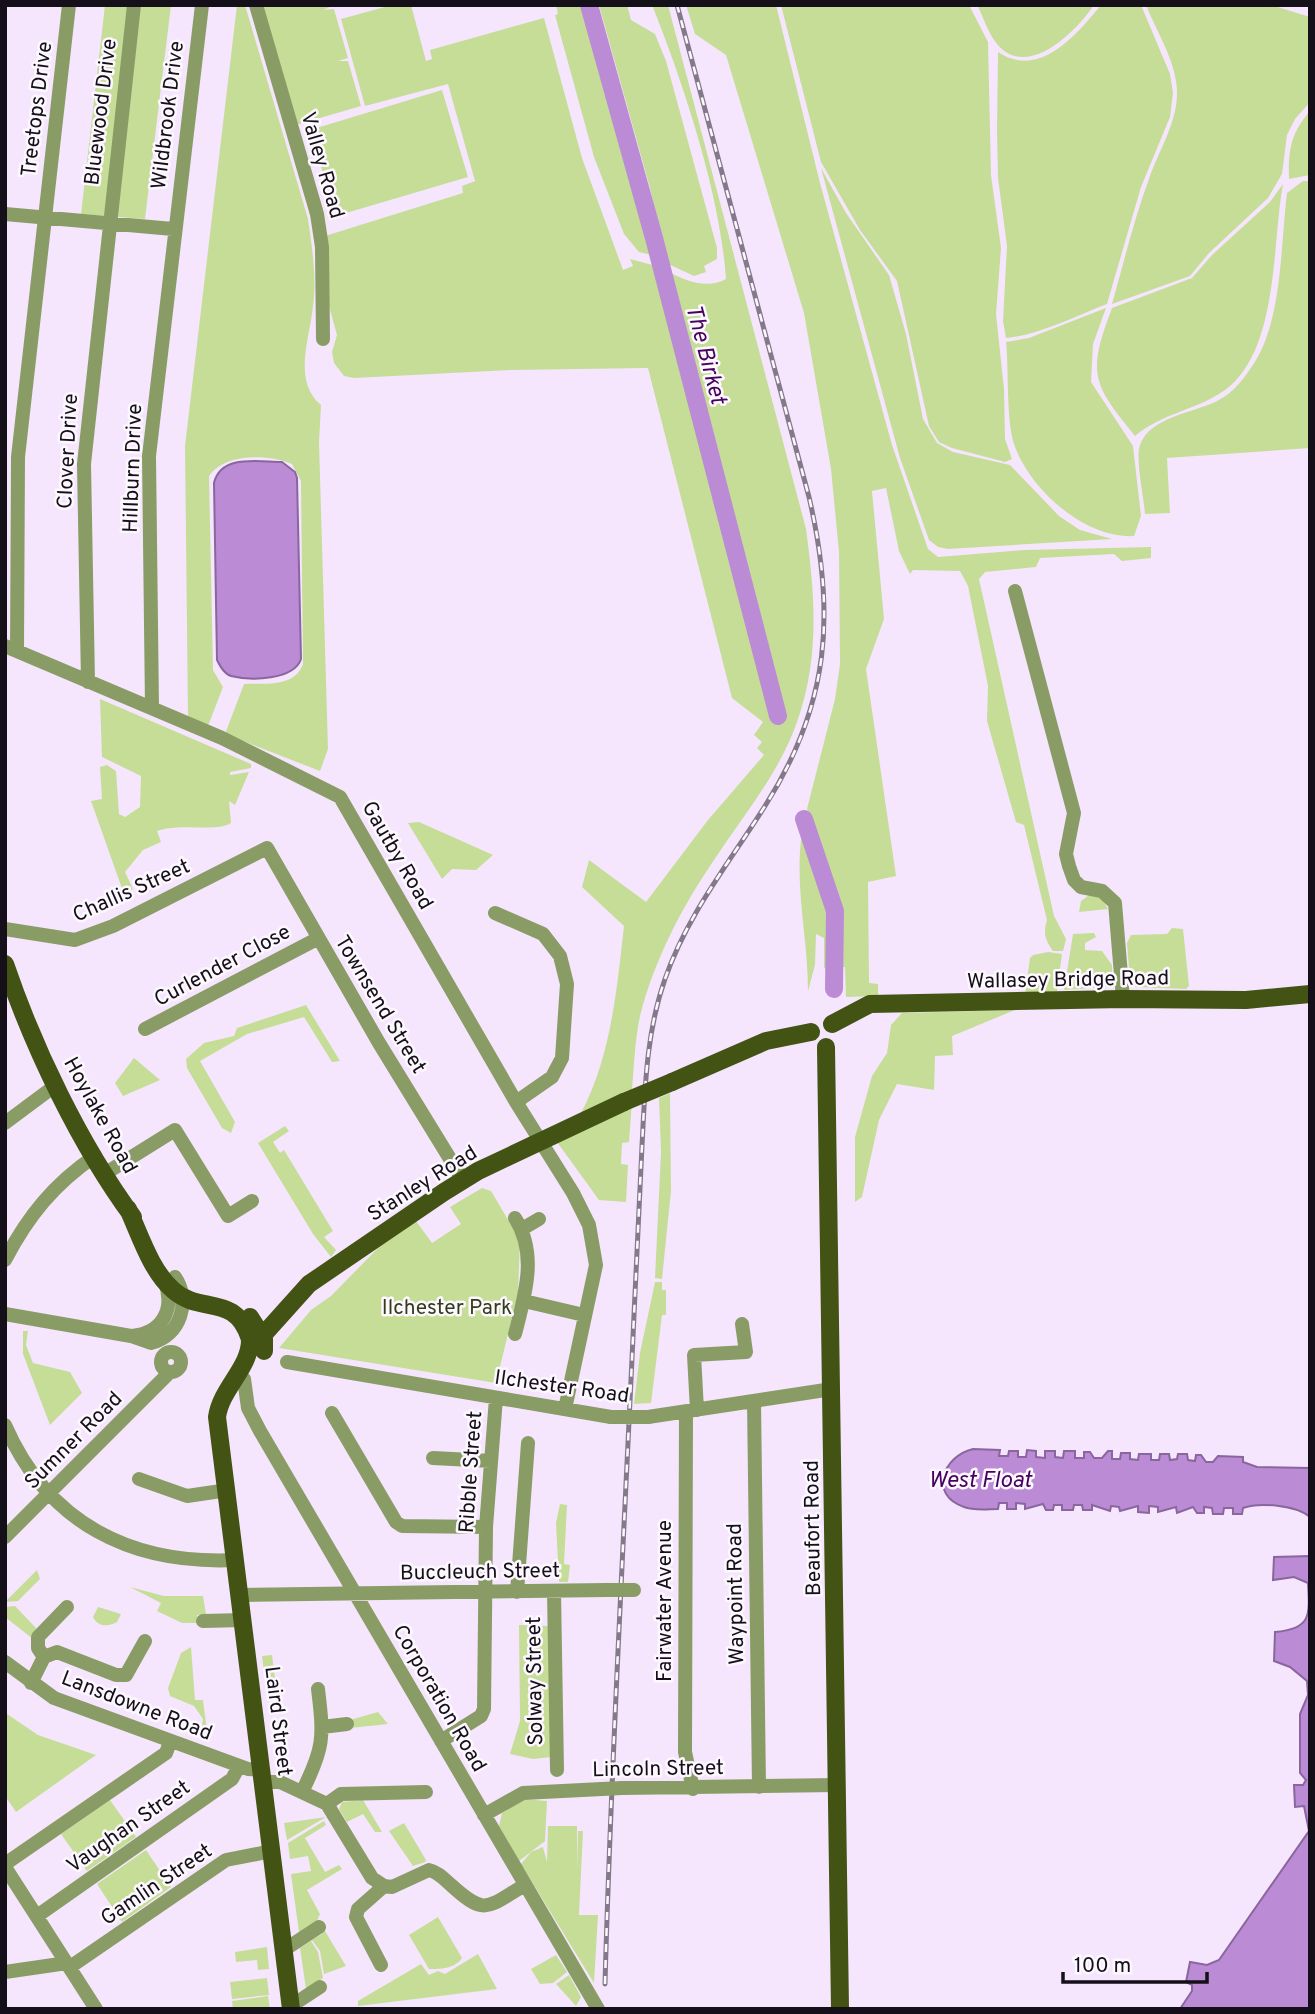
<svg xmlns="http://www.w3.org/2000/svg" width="1315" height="2014" viewBox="0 0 1315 2014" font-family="Overpass,sans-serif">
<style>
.green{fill:#c6dd97}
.water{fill:#bb8bd5;stroke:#89669d;stroke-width:2}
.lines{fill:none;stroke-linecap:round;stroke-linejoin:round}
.river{stroke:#bb8bd5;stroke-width:18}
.minor{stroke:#8a9c65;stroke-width:14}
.major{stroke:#435313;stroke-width:18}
.rail-casing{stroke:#84798a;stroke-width:5}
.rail{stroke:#fcf8fe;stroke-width:2.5;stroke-dasharray:8;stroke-linecap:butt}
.minor-bridge{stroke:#8a9c65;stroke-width:14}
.major-bridge{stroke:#435313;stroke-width:18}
.labels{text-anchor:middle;stroke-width:5;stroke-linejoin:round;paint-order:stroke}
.street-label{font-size:21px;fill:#150f19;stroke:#fcf8fe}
.park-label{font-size:21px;fill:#323c18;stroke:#fcf8fe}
.water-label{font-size:23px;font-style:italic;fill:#470260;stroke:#fcf8fe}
</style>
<rect width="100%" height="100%" fill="#f5e6fe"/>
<path class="green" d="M105,5h66l-26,214 -64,-5z
M237,5h8l63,214c4,28 9,59 5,87 -3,32 -21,75 8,99l-2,37 9,307 -8,22 -95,-37 19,-50c22,-1 50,4 59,-20l-2,-183 -9,-17c-24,-10 -67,-11 -83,12l4,194 10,17 -15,39 -20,-9 -3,-271z
M260,5h74l-11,5 11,-1 14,49 -10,3h10l13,45 -65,19z
M392,5h19l15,56 6,-2 -2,-9 114,-32 38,140 41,112 10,-4 -3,-7 30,8 1,29 115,421 9,-4 -119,-442c19,9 40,19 60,8 -6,-85 -42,-194 -74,-274h16l138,524c9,66 14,129 -9,193 -18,52 -55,95 -85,141 -31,46 -58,98 -72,153 -5,23 -6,50 -8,74l-51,23c30,-56 36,-125 43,-187l-42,-39 7,-27 57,42 62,-82 56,-65 -7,-7 5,-6 -8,-7 9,-13 -31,-24 -84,-330 -138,2 -156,8 -10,-2 -10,-13 -2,-11 5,-17 -8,-29 -4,-70 138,-43 -1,-7 13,-5 -27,-97 -83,22 -24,-87z
M556,5h30l70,251 -17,-4 -15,-18 -30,-77 -39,-142 3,-1z
M599,5h28l4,15 24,14 11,27 51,187v11l-13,7 2,6 -12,4 -28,-13 -16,-75z
M686,5h90l44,178 72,262 36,104 10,8 86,-7 127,-3v11l-29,3 -8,-7 -74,4 -4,9 -51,5 -6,7 75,337 12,23 -3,12h-10c-8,-11 -10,-18 -6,-31l-23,-95 -8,-3 -29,-101 1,-35 -20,-100 -8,-15 -47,-1 -3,4 -11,-23 -13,-63 -14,3 12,128 -18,50 30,207 -28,6 1,101 9,1v12l-32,1 -1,-30h-6l-1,-59 -31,-99 28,-110 5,-35 -1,-112 -8,-83 -27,-156 -78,-258 -31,-21z
M781,5h188l19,37 3,133 10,73 -5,66 8,75 1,50 7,20 -7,3 -53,-14 -13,-6 -10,-16 -32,-145 -37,-51 -39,-68z
M977,5h117c-18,27 -70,79 -100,35 -7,-10 -11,-24 -17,-35z
M1101,5h40l29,69 3,19 -3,24 -29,70 -34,117c-32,12 -67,31 -101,34l-3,-17 4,-75 -9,-68 -1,-47 1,-79c42,28 79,-18 103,-47z
M1146,5h125l39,12v85l-15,17 -8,16 -5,39 -14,24 -59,55 -19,23 -78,28c12,-42 22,-85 37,-125 11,-32 33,-63 27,-98 -4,-26 -20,-51 -30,-76z
M442,90l26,87 -132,39 -26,-86z
M1310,111v64l-21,4c-1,-29 2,-46 21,-68z
M821,168l25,45 43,62 17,59 17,85 14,24 16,9 57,13 49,51 21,14 32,9 -164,10 -10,-2 -9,-7 -29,-82z
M1303,181h7v267l-143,10 3,55 -25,1c-1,-16 -10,-56 -5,-69 10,-28 53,-32 77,-44 17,-8 29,-25 39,-41 26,-42 25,-119 31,-167z
M1283,184c-11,59 -4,167 -58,206 -28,20 -63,23 -90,46 -43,-53 -48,-62 -23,-128l80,-30 20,-23 58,-53z
M1106,308l-13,36 -2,38 42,64 8,70 -7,20c-49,3 -105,-47 -120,-92 -8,-25 -5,-73 -8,-102l23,-4z
M100,699l151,65v4l-21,4v3l19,-3 -14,33 -6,-4 2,22c-15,10 -50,-1 -74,8l4,11 -18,8 -18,22 8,17 -9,5 -33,-93 11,-2 -2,-32 7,-2 9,6 3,43 6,3 15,-10 1,-31 -39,-19z
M419,822l74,33 -17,15 -24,-1 -10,10 -34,-56z
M802,832l28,89v53l-6,-7v-29l-8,-4 -1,31 -7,26c0,-54 -14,-104 -6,-159z
M1092,893l9,4 7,12 -29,3 2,-11z
M1172,928l11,1 6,57 -3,3 -50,-2 -6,-5 -3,-39 4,-8 36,-1z
M1094,933l2,4 -11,6v7l17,1 10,14v16l-7,6 -41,3 9,-56z
M1048,952l14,2 -5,37 -32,4 5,-37 3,-3z
M306,1005l34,56 -8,1 -28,-45 -57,17 -47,27 35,61 -4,11 -9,-5 -35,-60 -1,-9 18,-16 30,-7 3,-8z
M1015,1010l-63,26 1,19 -18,1 -1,34 -37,-6 -18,36 -17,77 -7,5v-65l17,-61 15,-23 4,-28 11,-12z
M134,1058l26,22 -37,16 -8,-13z
M670,1093l1,98 -9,88 -7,-1 6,-126 -2,-54z
M632,1101l-3,41 -7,1 -1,21 7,1 -2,37 -27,-2 -42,-58z
M285,1126l4,5 -16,11 7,11 4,-3 49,81 -9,6 12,13 -5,7 -18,-23 -55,-91z
M482,1188l9,3 29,49 -2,53 -22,90 -217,-35 32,-38 20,-14 49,-50 36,-25 16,22 29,-19 -11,-17z
M655,1282h7v8h4v25h-4l-11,88 -17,1 6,-51z
M23,1331h5l-2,14 7,18 37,9 12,21 -32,32 -27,-71z
M560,1504l7,1 -3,59 6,1 -2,17h-9l-3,-59z
M37,1570l3,9 -22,22 -13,1z
M130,1587l34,9h39l3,18 -9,1v8h-15l-25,-12 4,-8z
M15,1606l21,22 -3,11 -28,-22v-10z
M98,1607l23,7 -4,8c-10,5 -19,5 -24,-5z
M519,1625l29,1 3,131 -18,2 -23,-5 10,-33z
M191,1647l4,53h8l4,31 -4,9 -3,-1 3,-20 -9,-13 -24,-10 -2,-8 13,-35z
M272,1655l5,40 -10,2 -5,-41z
M378,1712l10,12 -38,4v-8z
M7,1714l31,21 58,20 -80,57 -11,-16z
M523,1799l24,2 -2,40 -26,20 -20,-35 3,-13z
M110,1800l26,37 -49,34 -26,-37z
M363,1800l19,32h-7l-12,-18 -16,8 -8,-13 3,-7z
M326,1817l-39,23 -3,-17z
M324,1821l2,4 -21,13 20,34 14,-7 3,4 -35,21 13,24 -3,7 -18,11 -8,-58 20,-3 -3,-15 -18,3 -2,-16z
M404,1823l22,37 -1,2 -12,4 -24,-35z
M548,1826h29v43l1,-38h5l-4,84h19l-4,68 -73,-119 10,-12 12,-5 4,15z
M146,1850l25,37 -49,35 -25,-38z
M438,1917l24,41c-7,11 -22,11 -33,11l-20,-34z
M322,1926l24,40 -22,8 -4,-23 -8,-11 10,-6z
M311,1941l7,11 5,26 -17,11 -6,-41z
M267,1947l2,22 -11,1 -1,-10 -21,2 -1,-10z
M478,1954l19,35 -139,17v-5l63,-37 8,11 9,-4 7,3z
M556,1955l11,17 -14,11 -13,1 -9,-15z
M569,1975l12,22 -5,9 -20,-22z
M267,1978l2,17 -37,4 -2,-17z
M268,1996l2,13h-37l-1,-8z"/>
<path class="water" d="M282,462l13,10 2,6 4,181c-7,21 -50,22 -70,17 -7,-2 -11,-10 -14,-16l-3,-177c7,-29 44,-21 68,-21z
M973,1449l27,1 -1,6h9l1,-5h9v6h8l1,-7 9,1v6l9,1v-7h10v6l8,1 1,-7h11v7h9v-6h6l4,6h8l6,-7h4v8h8l1,-6h9v6l8,1 1,-6h12v6h8l1,-6h9l1,6 7,-1 1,-5h9l1,6 7,1 1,-6h5l5,7h7l5,-6 25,1v5l14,5 53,1v49c-14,-12 -51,-15 -67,-9l-1,6h-9v-6h-9l-1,6h-10l-1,-6 -8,-1v6h-7l-4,-6 -16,6 -1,-6 -18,5v-5l-9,-1v7l-11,-1v-6l-18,5 -1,-4 -8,-1 -1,5 -18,-6v5h-9l-1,-5h-8l-1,5h-11v-5h-8l-1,5h-7l-3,-6 -18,5v-5l-9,-1v6h-9v-6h-8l-1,6c-10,0 -24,2 -34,-2 -36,-12 -21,-51 9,-58z
M1310,1556v453h-130l12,-18v-6l-6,-3 4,-20 17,3 12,-5 90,-129 -5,-25 -9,1 -1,-22h9l3,-5 -6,-7v-59l8,-19 -1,-14 -17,-14 -16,-6 1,-29c36,-3 35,-16 33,-49l-14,-6 -21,3 1,-23z"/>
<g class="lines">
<path class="river" d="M589,5l65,233 124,478
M804,819l31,92 -1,78"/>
<path class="minor" d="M256,5l61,209 5,33 1,92
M5,214l168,15
M1015,591l59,222 -8,41 3,12 5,14 7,7 21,4 13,12 8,96
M5,646l217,92 118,59 176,305 57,91 16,32 7,40 -31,144
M17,651l1,-194 51,-452
M88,682l-4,-218 50,-459
M152,708l-3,-252 53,-451
M495,913l48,21 17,22 7,28 -5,74 -10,19 -36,25
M5,929l70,11 38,-14 154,-78 112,195 84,137
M145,1029l172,-90
M5,1123l51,-38
M106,1173l69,-43 53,86 24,-15
M522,1229l17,-10
M5,1260c23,-44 49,-76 90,-104
M524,1301l60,14
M5,1314l126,22 20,7c30,-7 40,-43 24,-66
M515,1334c10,-39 23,-80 0,-116
M132,1336c30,-3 43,-26 33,-54
M161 1362a10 10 0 1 1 20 0a10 10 0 1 1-20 0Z
M287,1362l324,55
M244,1379l4,29 12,23 338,578
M754,1401l5,386
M697,1410l-3,-55 52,-3 -4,-28
M686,1412l-1,340 8,37
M332,1413l64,109 6,4 84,1
M648,1417l184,-28
M5,1425c43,99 127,140 231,135
M433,1458l58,3
M139,1479l48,17 41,-6
M5,1537l165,-165
M554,1591l3,179
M517,1592l11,-149
M241,1595l366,-5
M203,1621l41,-1
M44,1657l-6,-9v-11l29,-30
M5,1662l49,36 194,71 14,1
M31,1683l13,-26 13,-5 59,23h10l19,-34
M322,1727l25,-3
M441,1741l40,-25 3,-7 2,-182 10,-129
M264,1782h16l47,22 45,74 12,8 8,1 37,-17c9,2 15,9 22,15 35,32 36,22 74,0
M622,1788l216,-3
M302,1792c22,-44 22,-54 16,-103
M327,1804l14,-10 85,-2
M484,1815l39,-22 79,-4
M5,1864l161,-111 4,-11
M5,1867l91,142
M37,1916l195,-137 7,-13
M284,1950l35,-23
M381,1965l-25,-48 2,-8 26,-23
M70,1967l156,-107 46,-9
M5,1972l62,-9
M291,2006l29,-19"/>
<path class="major" d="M5,964c29,85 75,181 128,253
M832,1024l38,-20 253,-5 123,1 64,-6
M826,1047l14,962
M672,1082l94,-41 45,-9
M128,1209c12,26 23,62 45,81 27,25 62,2 77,49 1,28 -29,49 -33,78l74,592
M250,1317l14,22v12
M256,1343l53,-59 135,-92 34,-21 146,-69"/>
<defs>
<path id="rail" d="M605,1984c6,-223 19,-446 29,-669 3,-56 5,-113 8,-169 3,-57 4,-113 23,-167 22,-64 64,-116 100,-173 65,-102 71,-193 44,-309l-132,-492"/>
</defs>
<use href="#rail" class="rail-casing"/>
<use href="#rail" class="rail"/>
<path class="minor-bridge" d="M611,1417h37
M607,1590h27
M602,1789l20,-1"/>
<path class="major-bridge" d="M624,1102l48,-20"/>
</g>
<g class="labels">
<g class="street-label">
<text transform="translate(36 109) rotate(-83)" y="7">Treetops Drive</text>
<text transform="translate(100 112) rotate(-83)" y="7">Bluewood Drive</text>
<text transform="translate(167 115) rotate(-83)" y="7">Wildbrook Drive</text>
<text transform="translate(323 165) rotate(74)" y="7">Valley Road</text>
<text transform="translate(67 451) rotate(-87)" y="7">Clover Drive</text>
<text transform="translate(132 468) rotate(-88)" y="7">Hillburn Drive</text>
<text transform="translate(398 855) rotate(60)" y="7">Gautby Road</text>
<text transform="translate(131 890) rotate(-24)" y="7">Challis Street</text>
<text transform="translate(222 965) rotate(-28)" y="7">Curlender Close</text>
<text transform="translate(1068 979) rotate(-1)" y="7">Wallasey Bridge Road</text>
<text transform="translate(381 1004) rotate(59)" y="7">Townsend Street</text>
<text transform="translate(101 1115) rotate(61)" y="7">Hoylake Road</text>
<text transform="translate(422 1183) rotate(-32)" y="7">Stanley Road</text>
<text transform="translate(562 1386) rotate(8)" y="7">Ilchester Road</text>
<text transform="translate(73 1440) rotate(-45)" y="7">Sumner Road</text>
<text transform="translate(470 1472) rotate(-86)" y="7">Ribble Street</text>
<text transform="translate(812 1528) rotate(-91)" y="7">Beaufort Road</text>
<text transform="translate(480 1571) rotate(-1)" y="7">Buccleuch Street</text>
<text transform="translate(735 1594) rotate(-91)" y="7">Waypoint Road</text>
<text transform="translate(664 1601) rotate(-90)" y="7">Fairwater Avenue</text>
<text transform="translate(534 1681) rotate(-91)" y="7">Solway Street</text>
<text transform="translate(440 1698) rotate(60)" y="7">Corporation Road</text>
<text transform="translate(137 1705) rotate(21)" y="7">Lansdowne Road</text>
<text transform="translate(279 1721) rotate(83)" y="7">Laird Street</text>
<text transform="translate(658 1768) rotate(-1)" y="7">Lincoln Street</text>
<text transform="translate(128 1826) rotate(-35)" y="7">Vaughan Street</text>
<text transform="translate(156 1884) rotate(-34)" y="7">Gamlin Street</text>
</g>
<g class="park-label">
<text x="447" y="1314">Ilchester Park</text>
</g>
<g class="water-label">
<text transform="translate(707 354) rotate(75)" y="8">The Birket</text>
<text x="980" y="1487">West Float</text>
</g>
</g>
<rect width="1315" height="2014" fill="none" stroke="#150f19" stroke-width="14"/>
<path d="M1063 1972v10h144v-10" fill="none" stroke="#150f19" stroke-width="3.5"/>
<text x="1074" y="1972" font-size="21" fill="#150f19" stroke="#fcf8fe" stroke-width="5" paint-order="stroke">100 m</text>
</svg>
